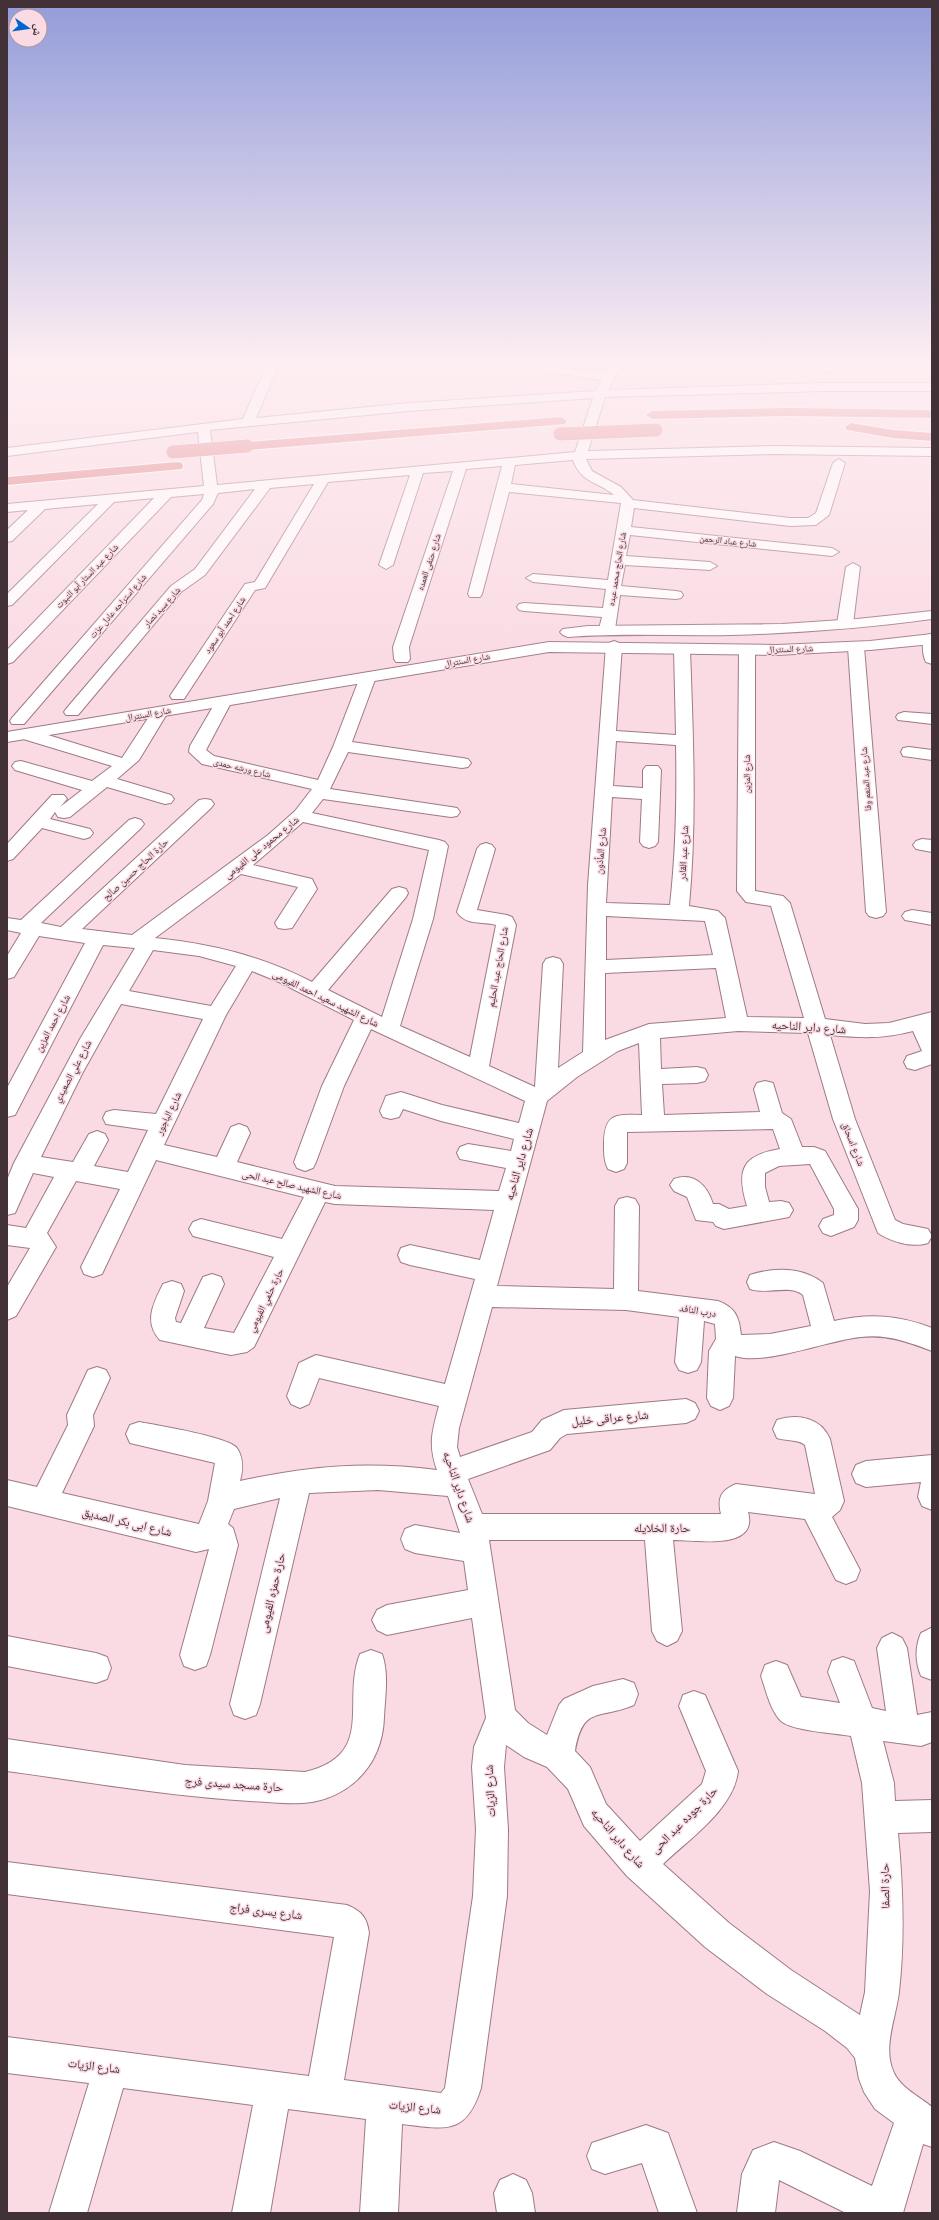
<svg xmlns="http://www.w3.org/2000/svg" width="939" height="2220" viewBox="0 0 939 2220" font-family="'IBM Plex Sans','Noto Naskh Arabic',sans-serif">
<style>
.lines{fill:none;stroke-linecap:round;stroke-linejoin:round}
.minor-casing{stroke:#9e7a85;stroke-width:2}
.tertiary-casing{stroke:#9e7a85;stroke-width:2}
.motorway-casing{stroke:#fff;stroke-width:2}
.minor{fill:#fff;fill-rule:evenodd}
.tertiary{fill:#fff;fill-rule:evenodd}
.motorway{fill:#de7a7c;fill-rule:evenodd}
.motorway-bridge-casing{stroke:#fff;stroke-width:14;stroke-linecap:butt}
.motorway-bridge{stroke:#de7a7c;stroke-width:13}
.labels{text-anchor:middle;stroke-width:3;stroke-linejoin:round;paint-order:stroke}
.far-street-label{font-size:9px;fill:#423237;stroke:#fadae3}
.street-label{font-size:10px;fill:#423237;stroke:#fadae3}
.near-street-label{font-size:12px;fill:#423237;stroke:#fadae3}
</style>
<rect width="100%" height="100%" fill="#fadae3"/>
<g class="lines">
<defs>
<path id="minor" d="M268,362h12l-24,56 153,-15 187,-12 6,-11 -60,-9 -18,-7 -2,-2h15l7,3 61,8 6,-11h12l-15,28 217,-7h107v8h-107l-220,6 -17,54 186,-5 157,2 1,8 -158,-2 -188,5 6,12 29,16 12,13 157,18h18l8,-5 17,-50 6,-4 6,4 -16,52 -13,10 -26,1 -156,-18 -3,19 201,21 7,4 -7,4 -202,-21 -4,21 84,6 7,4 -7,4 -85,-5 -4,21 55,5 5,1 2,3 -2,3 -5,1 -56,-4 -5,34 -3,3h-10l-3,-3 3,-12 -78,-6 -5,-1 -2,-3 2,-3 5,-1 79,5 3,-19 -73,-7 -7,-4 7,-4 75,6 13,-77 -112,-11 -27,102 -2,3h-10l-2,-3 34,-128 -36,3 -57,178 1,12 -2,3h-12l-2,-3 -1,-12 60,-176 -30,2 -30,92 -7,4 -7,-4 31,-90 -82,7 -63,106 -10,2 -71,109h-12l-2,-3 75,-112 10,-2 59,-98 -44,4 -65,87 -24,17 -103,123h-12l-2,-3 2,-3 105,-123 24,-17 60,-80 -37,4 -5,11 -189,220h-12l-2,-3 2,-3 190,-218 2,-6 -33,3 -158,165 -6,2v-14l147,-152 -40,4 -102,103 -5,1v-12l91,-90 -53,5 -33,32 -5,1v-12l21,-20 -21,2v-8l197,-18 -6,-54 -191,24v-8l236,-29zM593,398l-18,54 -358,33 -7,-55 199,-19zM573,460c8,23 24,21 41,35l-103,-11 4,-19z
M787,362h23l24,5 2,2 -6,3 -37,-7z
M853,563l7,4 -7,57 -3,3h-10l-3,-3 9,-57z
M930,634l2,1v29l-6,-2c-3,-5 -5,-20 -1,-26z
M614,641l5,2 3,3 -6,85 60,4 -2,-86 3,-3h10l3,3c3,86 7,171 -1,257l29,5 7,7 22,99 57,1 -33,-112 -25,-4 -9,-11 2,-240 3,-3h10l3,3v240l28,5 7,7 35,116 40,5 24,-1 43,-11v52l-17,6 -8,-2 -3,-6 3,-6 15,-5 -9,-20c-31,8 -51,7 -83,4l25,84 40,101 8,4 25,5 4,7 -4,7c-16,5 -36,-1 -50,-10l-45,-114 -25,-86 -70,-2 -78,7 1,31 36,-2 8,2 3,6 -3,6 -8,2 -35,1 2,31 96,-3 -6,-23 3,-6 8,-2 8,2 9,30 9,6 11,28h12l11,4 33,58v11l-4,7 -23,9 -8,-3 -4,-7 4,-7 11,-4v-6l-24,-45 -31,2 -14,7v14l4,15 12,-1 8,2 4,7 -4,7 -65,12 -8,-3 -3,-4 -17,-2 -9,-23 -13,-6 -4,-6 4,-6c20,-7 33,6 39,25h6l10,5 18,-3c-11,-36 -5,-51 33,-57l-7,-20 -146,3v31l-3,6 -8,3 -8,-3c-4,-8 -4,-15 -4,-24 0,-31 10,-31 38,-30l-3,-72 -21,8 -41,26 -30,24 -50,185 117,3 1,-83 4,-7 8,-2 8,2 4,7 -1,85 80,10c18,7 21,16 23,34l29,-1 41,-8 -8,-31c-14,-11 -36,0 -53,-6l-3,-7 3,-7c24,-8 53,-8 73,8l11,38c35,-8 65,-6 98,7v23c-24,-9 -45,-17 -71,-14 -33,3 -96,29 -126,19l-2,42 -4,8 -9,4 -9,-4 -4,-8 2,-47 7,-12 -1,-15 -11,-3 -3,41 -4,8 -9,3 -9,-3 -4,-8 4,-45 -53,-7 -134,-3 -33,121 -2,19 3,10 72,-25 10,-12 22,-10 122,-11 9,4 4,8 -4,8 -9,4 -119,11 -7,4 -10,12 -82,29 14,35h239c-4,-16 0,-24 15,-30l79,10 -10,-49c-7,-6 -20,-4 -28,-7l-4,-9 4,-9c21,-7 44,-2 53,19l14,62 -4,9 -8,7 28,53 -4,10 -10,4 -10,-4 -31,-61 -57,-7c11,39 -52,28 -75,28l9,91 -5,10 -10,5 -10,-5 -5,-10 -7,-91h-156l26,170 13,13 19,12 12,-30 5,-6 29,-13 30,-7 11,4 4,11 -4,11c-36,15 -51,0 -59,46l15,16 16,37 34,37 62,-57 4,-13 -27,-65 4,-11 11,-4 11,4 33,76c-4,38 -49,68 -75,93l66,59 62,47 69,45 5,-23 5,-101 -8,-108 -11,-47c-16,-3 -59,-5 -70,-15 -11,-11 -15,-31 -20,-45l4,-11 11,-4 11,4 14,32 39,6 -12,-31 4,-11 11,-4 11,4 18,47 14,3 -9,-63 5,-10 10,-5 10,5 5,10 10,67 15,-3v30l-11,4 -38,-5 11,42 1,18 37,-1v32l-34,1c5,53 7,106 1,159 -3,26 -17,56 -5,81 7,15 26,24 38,34v40l-9,-3 -20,69h-57l-67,-33 -4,33h-38l5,-39 11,-24 21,-8 26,9 72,35 22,-63 -19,-14 -11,-17 -5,-13 -4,-21 -8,-10 -22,-17 -58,-37 -62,-47 -78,-71 -43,-50 -16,-37 -21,-22 -23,-10 -18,-12 -2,22 4,62 -1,67 -26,192c-15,48 -36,41 -79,36l-4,89h-38l6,-94 -78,-10 -18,104h-38l21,-108 -130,-17 -36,125h-38l40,-130 -82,-10v-36l302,39 25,-139 -327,-43v-32l340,43c14,6 20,12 22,28l-25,147 97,13 4,-5 28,-192 3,-67 -4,-62 2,-20 12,-29 -14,-100 -85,17 -10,-5 -5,-10 5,-10 10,-5 81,-15 -4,-29 -49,-8 -10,-4 -4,-10 4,-10 10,-4 45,8 -12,-37 -70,-6 -69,3 -49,211 -4,11 -11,4 -11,-4 -4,-11 50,-206 -46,11 -6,15 5,4 5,17 -28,110 -4,11 -11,4 -11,-4 -4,-11 29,-106 -13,3 -189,-46v-26l30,7 31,-62 -1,-10 21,-45 9,-3 9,3 4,8 -17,37 1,11 -32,67 137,31 9,-23 7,-38 -85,-20 -4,-9 4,-9 9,-3c17,3 90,15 98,26 7,11 6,22 3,33 70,-15 126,-20 197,-11 -9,-25 -5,-39 2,-64l-120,-28 -10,26 -9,4 -9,-4 -4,-8 12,-33 17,-8 129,29 30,-105 -65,-14 -9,-3 -3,-7 3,-7 9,-3 70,15 14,-50 -159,-6 -10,-2 -71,145 -7,5 -16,3 -71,-15c-17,-18 -6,-38 3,-56l9,-3 9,3 3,7 -9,27 1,4 5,1 22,-46 9,-3 9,3 3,7 -20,44 30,5 40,-76 -81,-21 -4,-7 4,-7 8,-3 81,20 22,-42 -148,-37 -54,114 -9,3 -9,-3 -3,-7 39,-78 -44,-8 -29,52 9,14 -40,69 -9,4v-33l23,-39 -23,-3v-20l19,3 28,-51 -21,-4 -18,40 -8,2v-35l7,-17 66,-124 55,-91 -32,-3 -88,170 -8,2v-29l78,-145 -46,-7 -25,41 -7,2v-23l14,-23 -14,-3v-12l14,2 108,-100 6,-2 6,2 3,4 -3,4 -100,95 20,4 138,-127 6,-1 6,1 3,4 -3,4 -129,121 50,6 136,-100 27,-24 17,-22 -110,-25 -13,-12 1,-6 28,-48h12l2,3 -26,49 8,6 104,24 15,-33 27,-70 2,-3h12l2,3 -24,65 110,16 6,1 3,4 -3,4 -6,1 -114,-16 -18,37 121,18 6,1 3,4 -3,4 -6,1 -128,-18 -11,14 127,27 6,2 3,4 -15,73 -33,107 70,31 26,-132c-14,-4 -30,1 -39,-13l20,-63 3,-4 6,-2 6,2 3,4 -18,61 30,5 5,2 4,8 -27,141 46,21 8,-123 3,-5 7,-2 7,2 3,5 -5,104 25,-16 5,-167 18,-239 3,-3zM616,741l60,4c1,54 0,107 -6,160l-64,-2 6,-106 30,2 -2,43 3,4 6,2 6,-2 3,-4 3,-72 -3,-4h-12l-3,4v18l-30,-2zM303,822l126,28 -16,69 -31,98 -54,-27 78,-93 2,-4 -2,-4 -7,-2 -7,2 -80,93c-50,-26 -100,-38 -157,-44l86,-64 57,13 -23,36 3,5 7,1 7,-1 25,-39 -5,-10 -59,-14zM606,916l99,5 8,34 -107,5zM153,950l46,6 37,10 -25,40 -82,-15zM716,968l10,50 -77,6 -44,16v-67zM252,971l27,11 75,38 -32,66 -28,76 3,6 8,3 8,-3 3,-6 28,-76 27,-57 154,72 -6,22 -77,-18 -41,-13 -15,4 -6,15 3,6 8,2 8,-2 4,-8 38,12 73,18 -3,12 -43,-7 -8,3 -3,6 3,6 46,9 -7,23 -164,-5 -98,-24 13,-29 -3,-6 -8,-3 -8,3 -14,30 -53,-12 62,-130zM121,1004l82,15 -47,95 -42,-4 -8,2 -3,6 3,6 42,6 -20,42 -34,-6 14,-26 -3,-6 -8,-3 -8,3 -16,28 -32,-5 42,-85z
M856,642l5,2 3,3 22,265 -3,4 -7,2 -7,-2 -3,-4 -18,-265 3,-3z
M160,707l6,2 2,3 -29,48 -22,19 54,16 3,4 -3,4 -6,1 -58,-17 -37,30 -6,1 -6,-1 -3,-5 -5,7 40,10 3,4 -3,4 -6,2 -42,-11 -29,31 -6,2v-17l45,-49h12l3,4 -7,8 22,-17 -67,-20 -3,-4 3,-4 6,-1 71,20 20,-15 -92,-28 -2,-4 2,-4h12l90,28 32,-49z
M904,712l28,2v10l-34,-4 -2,-3 2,-3z
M909,747l23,3v10l-29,-4 -2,-4 2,-4z
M922,839l10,1v12l-16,-3 -3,-4 3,-4z
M912,910l20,3v12l-27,-5 -3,-4 3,-4z
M932,1455v55l-10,-4 -4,-9 3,-15 -55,5 -10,-4 -4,-9 4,-9 10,-4z
M931,1628l1,1v51l-11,-4c-6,-15 -6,-29 0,-43z
M7,1636l89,17 11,4 4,11 -4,11 -11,4 -89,-17z
M371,1650l11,4c7,19 3,43 2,63 -1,37 -21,68 -57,81 -24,9 -52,4 -77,3 -82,-5 -162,-19 -243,-30v-32l178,26 120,7c72,-17 36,-71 55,-118z
M646,2125l22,8 29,80h-38l-17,-50 -37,11 -13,-5 -5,-13 5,-13z
M513,2174l13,6 6,13 3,20h-38l-3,-20 6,-13z"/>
<path id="tertiary" d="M932,611v8c-66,9 -133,14 -200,16 -55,1 -109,-2 -164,2l-5,-2 -3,-3 3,-3 25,-3 194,-2 75,-5z
M932,634v10l-62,6 -93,5 -228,-3 -542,90v-10l542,-90 228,3 93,-4z"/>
<path id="motorway" d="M789,408l143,2v8l-143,-2 -137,3 -6,-4 6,-4z
M561,417l6,4 -2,3 -318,26 -6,-4 6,-4z
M851,423l42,7 39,3v8l-39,-3 -46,-8 -2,-3z
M177,462l5,1 1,3 -1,3 -175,16v-8z"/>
</defs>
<use href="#minor" class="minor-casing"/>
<use href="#tertiary" class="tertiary-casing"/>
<use href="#motorway" class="motorway-casing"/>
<use href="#minor" class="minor"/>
<use href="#tertiary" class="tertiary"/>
<use href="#motorway" class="motorway"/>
<defs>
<path id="motorway-bridge" d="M560,434l96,-4
M173,452l74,-6"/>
</defs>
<use href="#motorway-bridge" class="motorway-bridge-casing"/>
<use href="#motorway-bridge" class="motorway-bridge"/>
</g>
<linearGradient id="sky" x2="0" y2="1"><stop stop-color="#939cda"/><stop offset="0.54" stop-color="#fdeef2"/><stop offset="1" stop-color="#fdeef2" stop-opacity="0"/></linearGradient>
<rect width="939" height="673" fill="url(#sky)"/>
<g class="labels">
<g class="far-street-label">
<text transform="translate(728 541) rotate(6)" y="3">شارع عباد الرحمن</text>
<text transform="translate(429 562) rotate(-72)" y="3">شارع حنفى العمده</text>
<text transform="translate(617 569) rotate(-81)" y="3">شارع الحاج محمد عبده</text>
<text transform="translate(87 576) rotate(-46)" y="3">شارع عبد الستار أبو النبوت</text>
<text transform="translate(118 606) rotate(-49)" y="3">شارع استراحه عادل عزت</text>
<text transform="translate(162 607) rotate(-48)" y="3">شارع سيد نصار</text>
<text transform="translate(225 625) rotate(-56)" y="3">شارع احمد أبو سعود</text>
<text transform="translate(790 649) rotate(-2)" y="3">شارع السنترال</text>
<text transform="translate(467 660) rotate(-10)" y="3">شارع السنترال</text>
<text transform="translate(148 714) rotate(-10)" y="3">شارع السنترال</text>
<text transform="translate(242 768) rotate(13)" y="3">شارع ورشه حمدى</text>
<text transform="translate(747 774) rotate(-90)" y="3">شارع المزين</text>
<text transform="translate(866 779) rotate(-94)" y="3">شارع عبد المنعم وفا</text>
</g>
<g class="street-label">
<text transform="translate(261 847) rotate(-39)" y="4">شارع محمود على الفيومى</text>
<text transform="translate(600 851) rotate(-85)" y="4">شارع المأذون</text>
<text transform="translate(683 853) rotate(-87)" y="4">شارع عبد القادر</text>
<text transform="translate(135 869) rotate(-43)" y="4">حارة الحاج حسين صالح</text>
<text transform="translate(497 967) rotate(-80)" y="4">شارع الحاج عبد الحليم</text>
<text transform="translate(326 998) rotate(26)" y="4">شارع الشهيد سعيد احمد الفيومى</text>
<text transform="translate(52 1023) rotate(-62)" y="4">شارع احمد المزين</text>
<text transform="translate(72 1071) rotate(-62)" y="4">شارع علي الصعيدي</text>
<text transform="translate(168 1113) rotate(-64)" y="4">شارع الباجور</text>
<text transform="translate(854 1144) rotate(69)" y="4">شارع اسحاق</text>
<text transform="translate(292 1184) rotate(13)" y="4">شارع الشهيد صالح عبد الحى</text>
<text transform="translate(265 1300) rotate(-64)" y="4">حارة حلمي الفيومي</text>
<text transform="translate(698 1310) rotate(9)" y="4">درب النافد</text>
</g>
<g class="near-street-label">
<text transform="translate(809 1027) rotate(4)" y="4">شارع داير الناحيه</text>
<text transform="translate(519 1164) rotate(-74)" y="4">شارع داير الناحيه</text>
<text transform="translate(610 1418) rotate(-5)" y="4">شارع عراقى خليل</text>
<text transform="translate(459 1487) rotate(71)" y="4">شارع داير الناحيه</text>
<text transform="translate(127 1522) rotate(13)" y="4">شارع ابى بكر الصديق</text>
<text x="662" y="1532">حارة الخلايله</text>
<text transform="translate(272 1593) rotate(-77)" y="4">حارة حمزه الفيومى</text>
<text transform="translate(234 1784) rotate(4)" y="4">حارة مسجد سيدى فرج</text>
<text transform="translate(490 1791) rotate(-93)" y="4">شارع الزيات</text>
<text transform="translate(684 1820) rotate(-45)" y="4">حارة جوده عبد الحى</text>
<text transform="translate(618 1838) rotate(49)" y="4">شارع داير الناحيه</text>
<text transform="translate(885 1886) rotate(-91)" y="4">حارة الصفا</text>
<text transform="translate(266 1911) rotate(7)" y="4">شارع يسرى فراج</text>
<text transform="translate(94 2066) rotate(7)" y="4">شارع الزيات</text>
<text transform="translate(415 2107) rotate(6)" y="4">شارع الزيات</text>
</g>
</g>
<rect width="939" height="2220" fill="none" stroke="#423237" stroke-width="16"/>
<g transform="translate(28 28) rotate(103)"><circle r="19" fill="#fadae3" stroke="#b0979e"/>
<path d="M0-3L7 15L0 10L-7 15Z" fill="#0066cf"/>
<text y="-6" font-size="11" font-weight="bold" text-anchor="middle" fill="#423237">ش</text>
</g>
</svg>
